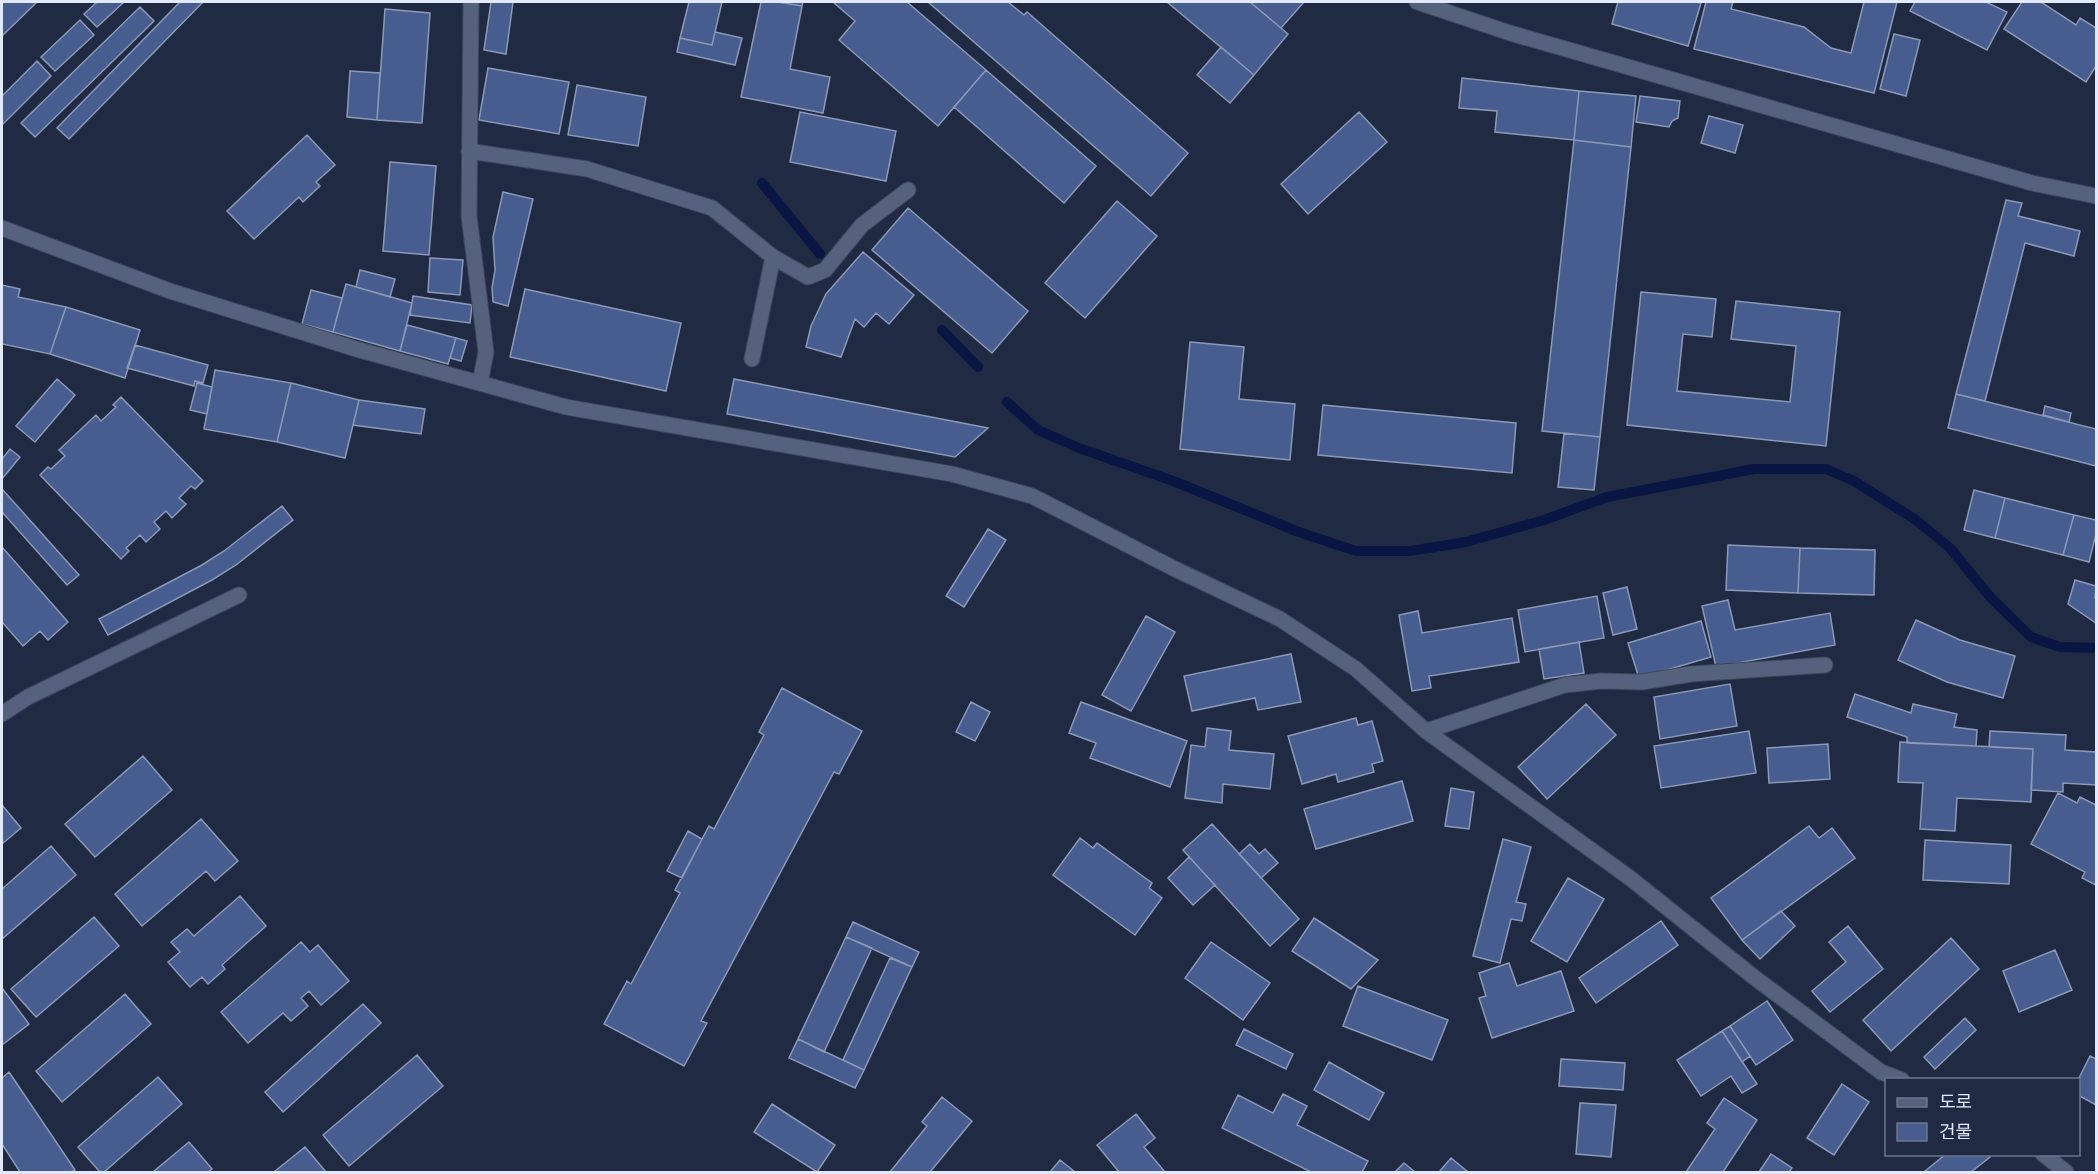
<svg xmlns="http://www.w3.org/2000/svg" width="2098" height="1174" viewBox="0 0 2098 1174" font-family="Karla,'Noto Sans KR',sans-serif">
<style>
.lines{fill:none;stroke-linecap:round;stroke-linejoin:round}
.stream{stroke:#091643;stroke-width:10}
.building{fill:#475c8f;stroke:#8b99b7;stroke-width:1.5}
.minor-casing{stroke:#3e465a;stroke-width:17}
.minor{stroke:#55617d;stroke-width:15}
</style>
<rect width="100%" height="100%" fill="#202a43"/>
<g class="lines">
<path class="stream" d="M762,183l58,71
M942,330l36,37
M1007,402l31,28 41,18 97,34 120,49 60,20h54l56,-9 78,-22 63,-23 147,-28h72l28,12 62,39 34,28 41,50 40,39 29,10 36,1"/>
</g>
<path class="building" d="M2,2h35l-35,34z
M97,2h27l-27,25 -13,-13z
M180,2h23l-134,137 -12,-11z
M491,2h22l-7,52 -22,-4z
M689,2h33l-10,43 -32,-7z
M761,2h17l24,4 -12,63 40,8 -7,36 -82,-16z
M778,2h25l-1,4z
M833,2h74l79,68 -48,56 -99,-86 16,-19z
M928,2h80l16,13 3,-3 161,141 -37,43z
M1167,2h83l38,32 -34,41z
M1250,2h54l-23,26z
M1618,2h77l6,1 -13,43 -76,-22z
M1706,2h27l-2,7 73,18 27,21 20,5 13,-51h33l-23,91 -180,-44z
M1915,2h71l21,10 -20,38 -77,-39z
M2022,2h19l35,23 4,-7 16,10v38l-10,16 -82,-53z
M140,7l14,14 -119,116 -14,-14z
M385,9l45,4 -8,110 -45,-3z
M80,20l14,15 -39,36 -14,-14z
M715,32l27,6 -7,27 -58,-13 3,-14 32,7z
M1894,34l26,6 -14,56 -26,-7z
M1221,47l33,28 -24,28 -33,-28z
M37,61l14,15 -49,49v-29z
M488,68l81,14 -10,52 -80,-14z
M986,70l110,96 -32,37 -110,-96z
M350,71l30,2 -3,47 -30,-3z
M1462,78l117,13 -5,49 -79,-8 2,-21 -38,-3z
M577,85l69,12 -8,49 -70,-11z
M1579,91l57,5 -5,51 -57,-7z
M1640,96l40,5 -2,17 -6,3 -3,6 -33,-5z
M800,112l96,19 -10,50 -96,-19z
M1359,112l28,30 -79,72 -27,-30z
M1709,116l34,9 -8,28 -34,-10z
M307,135l28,30 -19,17 4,4 -17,16 -4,-5 -45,42 -27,-28z
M1574,140l57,7 -31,290 -58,-6z
M390,162l46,4 -7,89 -46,-4z
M503,192l30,7 -25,107 -15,-4 -1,-14 3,-18 -2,-33z
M2006,200l16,3 -4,13 62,15 -6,25 -49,-13 -40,158 -29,-7z
M1117,201l40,35 -72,82 -40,-35z
M908,208l120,103 -36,42 -120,-103z
M863,252l51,43 -25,29 -13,-11 -12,14 -9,-8 -14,38 -35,-10 5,-21 15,-32z
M430,258l33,2 -3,35 -32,-3z
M360,270l35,9 -5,18 -34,-10z
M346,284l66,19 -12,48 -67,-19z
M2,285l18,4 -2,8 48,10 -16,47 -48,-10z
M525,289l156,34 -15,68 -156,-34z
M311,290l31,8 -9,34 -31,-8z
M1641,292l75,7 -4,38 -29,-3 -6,57 113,11 6,-56 -65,-7 5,-38 104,11 -14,134 -199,-21z
M413,296l59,9 -2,18 -60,-8z
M66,307l74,23 -15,48 -75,-24z
M407,325l49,13 -8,26 -48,-13z
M456,338l11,3 -6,20 -11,-3z
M1190,342l54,5 -5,52 56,5 -5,56 -110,-11z
M135,345l73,20 -5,18 -8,-2 -1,5 -67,-18z
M215,370l76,13 -14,59 -73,-13z
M57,379l18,16 -40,47 -19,-16z
M734,379l254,49 -33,29 -228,-43z
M197,383l15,4 -5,27 -17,-4z
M291,383l68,17 -14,58 -68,-16z
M1956,394l140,35v37l-148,-38z
M121,397l82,84 -8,8 -4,-3 -12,12 7,6 -14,14 -6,-7 -12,11 6,7 -14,13 -6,-7 -14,13 3,3 -8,8 -81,-84 8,-8 3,2 14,-13 -6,-6 37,-35 5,6 15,-14 -3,-2z
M359,400l66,9 -4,25 -68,-9z
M1323,405l193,18 -4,50 -194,-18z
M2045,406l26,7 -2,9 -26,-7z
M1564,433l36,4 -6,53 -36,-3z
M10,449l10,8 -18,22v-20z
M2,489l77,86 -12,10 -65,-73z
M1974,490l31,8 -10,40 -31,-8z
M2005,498l69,17 -11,40 -68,-17z
M282,506l11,14 -57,45 -24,15 -104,55 -9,-16 103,-54 22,-14z
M2074,515l22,5v14l-7,28 -26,-7z
M988,529l18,11 -42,67 -18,-11z
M1728,545l72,3 -2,45 -72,-3z
M2,547l66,75 -20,18 -8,-9 -17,15 -21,-24z
M1800,548l75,2 -1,45 -76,-2z
M2075,580l21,6 -1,12h1v25l-28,-19z
M1627,587l10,42 -24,6 -10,-42z
M1597,596l7,42 -79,14 -7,-42z
M1728,600l7,30 95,-17 5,32 -119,22 -14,-61z
M1418,611l4,22 90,-15 7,44 -90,14 2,12 -19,3 -13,-76z
M1146,616l29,16 -44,79 -29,-16z
M1916,620l44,20 55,16 -12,42 -56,-16 -49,-22z
M1701,621l10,36 -72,21 -11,-35z
M1579,642l5,31 -40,6 -5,-30z
M1291,654l10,48 -43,8 -3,-12 -63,13 -8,-35z
M1730,684l7,42 -77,13 -6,-42z
M782,688l80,43 -23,43 -5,-2 -133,249 6,2 -23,43 -80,-42 23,-43 4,3 49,-91 -5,-3 34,-64 5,3 50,-94 -5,-3z
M1855,694l56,19 2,-9 44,10 -3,13 23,3 -1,16 -69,-3v-6l-60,-20z
M971,702l19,10 -15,29 -19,-9z
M1081,702l106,39 -17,46 -80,-29 6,-15 -27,-10z
M1586,704l30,31 -69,64 -29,-32z
M1356,718l2,7 14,-4 11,40 -11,3 2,8 -36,10 -2,-8 -34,10 -14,-48z
M1207,728l24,3 -2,19 45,4 -4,35 -47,-5 -1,19 -37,-5 6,-53 14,2z
M1749,731l7,42 -95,15 -7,-42z
M1990,731l76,4 -1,15 31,2v33l-33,-2v9l-32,-2 2,-41 -44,-2z
M1900,742l133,7 -2,53 -74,-4 -2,33 -35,-2 3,-46 -25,-1z
M1828,744l2,35 -61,4 -2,-35z
M143,756l29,34 -77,67 -30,-33z
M1402,781l11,40 -97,28 -12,-40z
M1451,788l23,4 -5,37 -24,-3z
M2058,793l19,10 3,-6 16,8v80l-14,-7 3,-6 -54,-28z
M2,805l19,23 -19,16z
M201,819l37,42 -23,20 -9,-10 -64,55 -27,-32z
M1212,824l87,95 -29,27 -87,-96z
M1809,826l10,12 13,-10 23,30 -113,82 -31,-42z
M688,831l14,8 -20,39 -15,-7z
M1080,838l13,10 4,-5 55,40 -3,5 13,10 -27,37 -82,-60z
M1503,839l28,8 -15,55 10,2 -4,17 -11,-2 -11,44 -27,-7z
M1925,840l86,5 -2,39 -86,-4z
M1250,844l9,10 6,-5 13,14 -17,15 -22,-24z
M51,846l25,29 -74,64v-50z
M1189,857l26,28 -22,20 -25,-27z
M1568,878l36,21 -37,63 -36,-21z
M240,896l26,30 -44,39 3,4 -17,15 -6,-7 -12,10 -22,-25 12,-10 -9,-10 16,-13 7,7z
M1781,911l14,15 -35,33 -18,-19z
M94,917l25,29 -83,71 -25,-28z
M1314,918l64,42 -27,29 -59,-38z
M1661,921l17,24 -82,58 -17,-25z
M853,922l66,30 -7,15 -66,-30z
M1848,926l35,43 -53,43 -18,-21 34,-29 -17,-20z
M846,937l26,11 -48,104 -26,-13z
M1951,938l28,31 -88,82 -28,-31z
M301,942l9,10 8,-7 31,36 -28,24 -12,-14 -8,7 7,8 -17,15 -8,-8 -35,30 -27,-31z
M1211,942l59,41 -27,37 -58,-42z
M2055,950l17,40 -53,22 -16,-41z
M890,958l22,9 -48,103 -21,-10z
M1509,963l8,23 44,-15 13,40 -82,27 -13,-40 7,-2 -7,-23z
M1358,986l90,34 -16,40 -89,-34z
M2,988l27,36 -27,21z
M125,994l26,30 -89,78 -26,-31z
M1767,1001l26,39 -37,25 -26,-39z
M363,1004l18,19 -98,89 -18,-20z
M1965,1018l11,12 -41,39 -11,-12z
M1730,1026l20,30 -8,6 -20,-31z
M1244,1029l49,25 -7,15 -50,-24z
M1722,1031l35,53 -15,9 -11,-17 -30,20 -24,-36z
M798,1039l66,31 -9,18 -66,-30z
M417,1055l26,31 -94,80 -26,-31z
M2090,1056l6,3v46l-18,-10v-15z
M1561,1059l64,4 -2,27 -64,-4z
M1329,1062l55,31 -15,27 -55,-30z
M9,1072l66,98 -4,2h-51l-18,-28v-66z
M158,1077l24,27 -78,68h-4l-22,-25z
M1842,1084l27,18 -35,53 -27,-17z
M1283,1094l24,12 -10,19 71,36 -6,11h-51l-89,-44 16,-33 35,18z
M942,1097l30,24 -42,51h-40l37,-46 -5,-4z
M1724,1098l33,22 -34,52h-37l29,-43 -8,-6z
M1580,1103l36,2 -5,52 -35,-3z
M772,1104l63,41 -18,27 -63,-40z
M1136,1114l19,24 -11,9 21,25h-46l-22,-27z
M189,1142l23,27 -4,3h-55z
M305,1147l21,25h-52z
M1771,1154l21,14 -3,4h-30z
M1946,1154h42l2,3 -19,15h-47z
M1451,1158l17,14h-29z
M1060,1160l15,12h-25z
M1404,1163l11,9h-20z"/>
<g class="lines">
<defs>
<path id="minor" d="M471,2l-2,214 17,136 -6,31
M1417,2l93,31 522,150 64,13
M469,151l118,18 125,39 61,49 35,20 17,-7 37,-45 46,-35
M2,228l168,63 186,58 210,58 386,67 80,22 143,73 105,50 76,50 70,62 204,147 125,100 126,94 21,8
M752,359l21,-102
M2,714l26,-17 211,-102
M1426,731l139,-46 36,-4 41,1 49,-8 134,-9
M2043,1154l23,18"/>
</defs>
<use href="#minor" class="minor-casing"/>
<use href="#minor" class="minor"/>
</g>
<rect width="2098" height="1174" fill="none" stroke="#e2e9fa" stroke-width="6"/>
<rect x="1885" y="1078" width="195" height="78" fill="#202a43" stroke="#6e768c" stroke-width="1.5"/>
<rect x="1897" y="1098" width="30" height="9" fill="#55617d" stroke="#6e768c" stroke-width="1.5"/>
<text x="1939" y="1108" font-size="18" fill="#e2e9fa">도로</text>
<rect x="1897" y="1123" width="30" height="18" fill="#475c8f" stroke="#6e768c" stroke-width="1.5"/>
<text x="1939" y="1138" font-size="18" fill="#e2e9fa">건물</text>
</svg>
